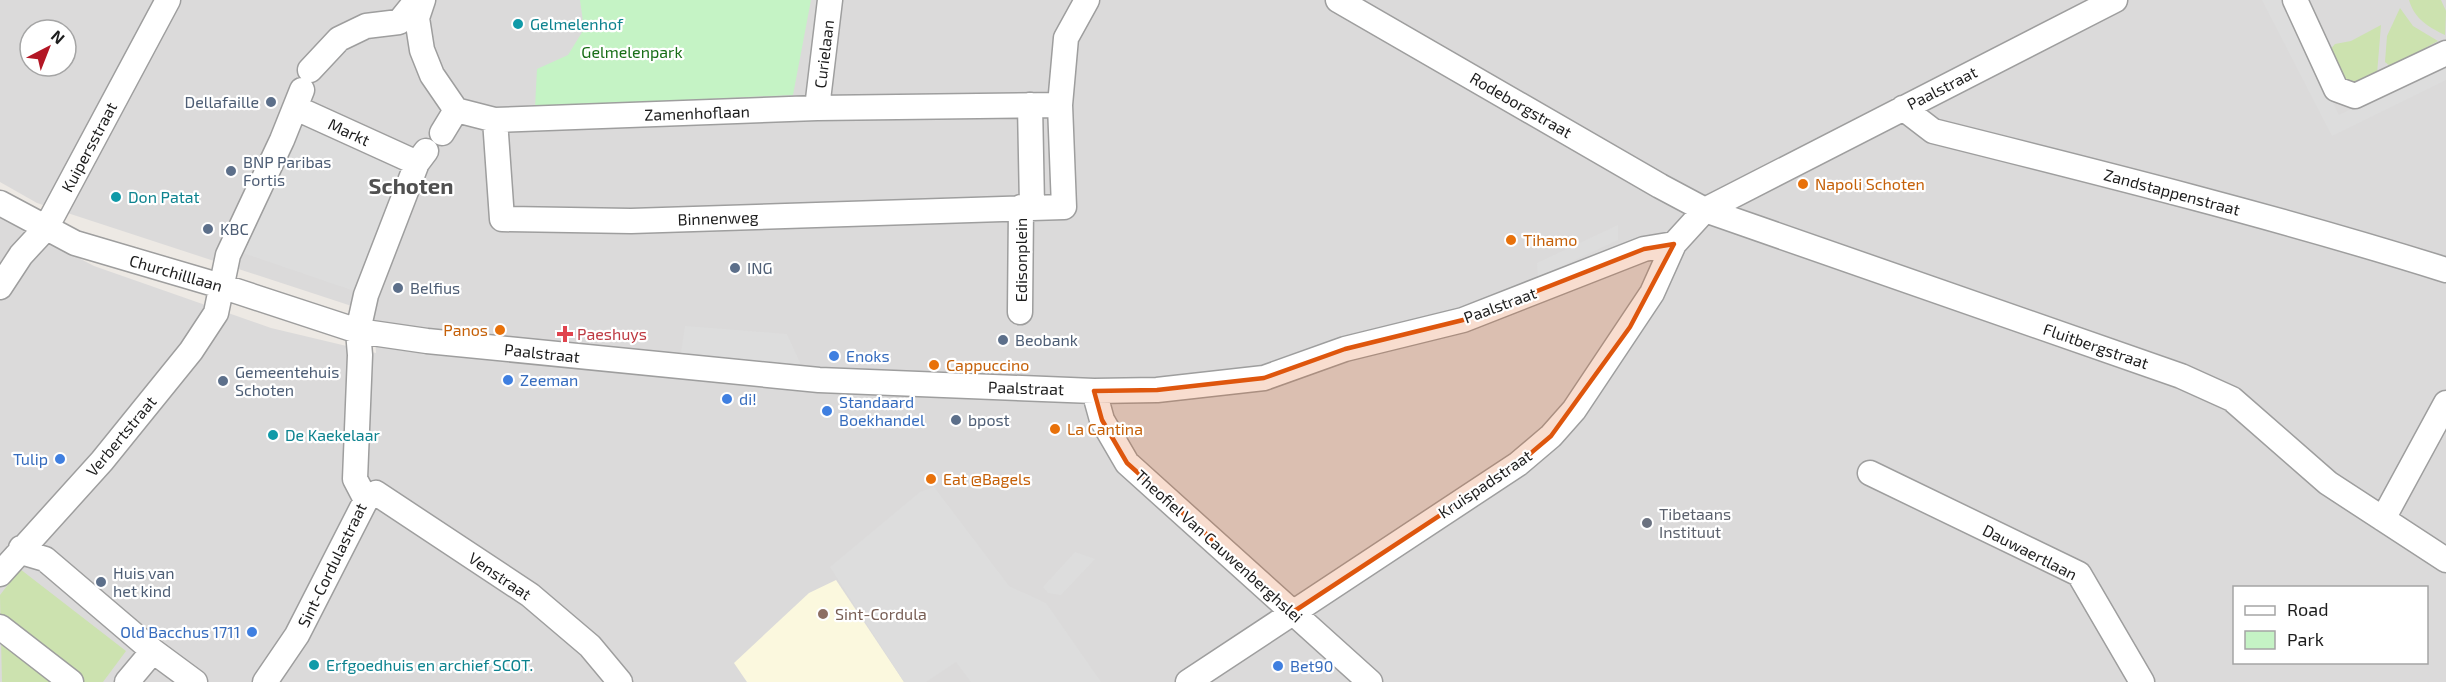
<svg xmlns="http://www.w3.org/2000/svg" width="2446" height="682" viewBox="0 0 2446 682" font-family="'Exo 2',sans-serif">
<style>
.residential{fill:#dbdada;fill-rule:evenodd}
.education{fill:#fbf8de}
.grass{fill:#cce2af}
.park{fill:#c5f3c5}
.parking{fill:#ddd}
.lines{fill:none;stroke-linecap:round;stroke-linejoin:round}
.minor-casing{stroke:#9e9e9e;stroke-width:27}
.minor{stroke:#fff;stroke-width:24}
.marked{fill:#de560d;fill-opacity:0.2;stroke:#de560d;stroke-width:4.5;stroke-linejoin:round}
.culture-dot{fill:#0f9aa8;stroke:#fff;stroke-width:2}
.service-dot{fill:#5c6f8a;stroke:#fff;stroke-width:2}
.food-dot{fill:#e8710a;stroke:#fff;stroke-width:2}
.health-dot{fill:#e0444e;stroke:#fff;stroke-width:2}
.shop-dot{fill:#3f7fe0;stroke:#fff;stroke-width:2}
.worship-dot{fill:#6b7280;stroke:#fff;stroke-width:2}
.education-dot{fill:#8d6e63;stroke:#fff;stroke-width:2}
.labels{text-anchor:middle;stroke-width:4.5;stroke-linejoin:round;paint-order:stroke}
.culture-label{font-size:16px;fill:#0d838f;stroke:#fff;text-anchor:start}
.park-label{font-size:16px;fill:#186e17;stroke:#fff}
.street-label{font-size:16px;fill:#1d1d1d;stroke:#fff}
.service-label{font-size:16px;fill:#4e5e75;stroke:#fff;text-anchor:start}
.food-label{font-size:16px;fill:#c56008;stroke:#fff;text-anchor:start}
.health-label{font-size:16px;fill:#be3a42;stroke:#fff;text-anchor:start}
.shop-label{font-size:16px;fill:#366cbe;stroke:#fff;text-anchor:start}
.worship-label{font-size:16px;fill:#5b616d;stroke:#fff;text-anchor:start}
.education-label{font-size:16px;fill:#785e54;stroke:#fff;text-anchor:start}
.district-label{font-size:22px;font-weight:bold;fill:#505050;stroke:#fff}
</style>
<rect width="100%" height="100%" fill="#ede9e4"/>
<path class="residential" d="M0,0h2446v682h-2446v-465l94,49 177,62 105,25 -3,-40 -336,-110 -37,-21zM30,30h36v36h-36zM2234,588h192v74h-192z"/>
<path class="education" d="M836,580l68,102h-157l-13,-19 75,-70z"/>
<path class="grass" d="M2409,0h32l5,11 -1,24c-17,-8 -31,-17 -36,-35z
M2400,8l13,18 25,15 -47,26 -6,-5 2,-26z
M2381,25l-4,49 -20,10 -16,-4 -14,-27 8,-9 16,-3z
M20,569l106,82 -23,31h-101l-2,-87z"/>
<path class="park" d="M580,0h231l-18,95 -258,12 2,-38 31,-14 16,-26z"/>
<path class="parking" d="M2262,0h20l57,115 107,-53v18l-114,56z
M296,108l121,55 -51,132 -135,-46z
M1618,225v15l-80,37 -1,-14z
M685,326l102,8 16,35 -123,-10z
M934,487l75,99 37,17 55,79h-130l-15,-20 -30,20h-22l-74,-115 90,-75z
M1075,552l20,7 -34,36 -13,-2 -5,-6z"/>
<g class="lines">
<defs>
<path id="minor" d="M423,0l-6,18 5,32 10,25 24,35 39,10 322,-12 243,-3
M1338,0l322,186 45,24 476,166 51,23 96,84 118,77
M2295,0l41,89 19,7 91,-43
M310,70l29,-31 27,-13 33,-4 13,-16 9,-6
M1030,105l2,101
M296,108l121,55
M817,108l13,-108
M1903,108l30,23c172,43 344,86 513,139
M495,120l7,99 129,2 433,-14 -4,-102 6,-67 21,-38
M442,133l14,-23
M0,203l75,40 146,43 137,45 69,10 392,39 275,11 63,-1 107,-12 81,-29 118,-29 181,-71 30,-5
M0,287l21,-32 25,-27 122,-228
M1020,312l1,-105
M1094,391l8,29 25,43 243,219
M1870,473l209,101 63,108
M366,500l-11,-21 5,-124 -2,-24 8,-36 51,-132 9,-12
M2383,519l63,-116
M21,548l7,6 17,5 108,92 42,31
M0,574l102,-113 89,-110 25,-38 12,-58 54,-115 20,-50
M0,627l71,55
M127,682l26,-31
M265,682l32,-47 69,-135 10,-7 154,102 60,51 30,36
M1188,682l330,-218 33,-28 23,-26 78,-117 22,-49 31,-34 410,-210"/>
</defs>
<use href="#minor" class="minor-casing"/>
<use href="#minor" class="minor"/>
</g>
<path class="marked" d="M1674,244l-44,83 -79,109 -33,28 -225,148 -166,-149 -25,-43 -8,-29 63,-1 107,-12 81,-29 118,-29 181,-71z"/>
<g class="culture-dot">
<circle cx="518" cy="24" r="6"/>
<circle cx="116" cy="197" r="6"/>
<circle cx="273" cy="435" r="6"/>
<circle cx="314" cy="665" r="6"/>
</g>
<g class="service-dot">
<circle cx="271" cy="102" r="6"/>
<circle cx="231" cy="171" r="6"/>
<circle cx="208" cy="229" r="6"/>
<circle cx="735" cy="268" r="6"/>
<circle cx="398" cy="288" r="6"/>
<circle cx="1003" cy="340" r="6"/>
<circle cx="223" cy="381" r="6"/>
<circle cx="956" cy="420" r="6"/>
<circle cx="101" cy="582" r="6"/>
</g>
<g class="food-dot">
<circle cx="1803" cy="184" r="6"/>
<circle cx="1511" cy="240" r="6"/>
<circle cx="500" cy="330" r="6"/>
<circle cx="934" cy="365" r="6"/>
<circle cx="1055" cy="429" r="6"/>
<circle cx="931" cy="479" r="6"/>
</g>
<path class="health-dot" d="M562 325h6v6h6v6h-6v6h-6v-6h-6v-6h6z"/>
<g class="shop-dot">
<circle cx="834" cy="356" r="6"/>
<circle cx="508" cy="380" r="6"/>
<circle cx="727" cy="399" r="6"/>
<circle cx="827" cy="411" r="6"/>
<circle cx="60" cy="459" r="6"/>
<circle cx="252" cy="632" r="6"/>
<circle cx="1278" cy="666" r="6"/>
</g>
<circle class="worship-dot" cx="1647" cy="523" r="6"/>
<circle class="education-dot" cx="823" cy="614" r="6"/>
<g class="labels">
<g class="culture-label">
<text x="530" y="30">Gelmelenhof</text>
<text x="128" y="203">Don Patat</text>
<text x="285" y="441">De Kaekelaar</text>
<text x="326" y="671">Erfgoedhuis en archief SCOT.</text>
</g>
<g class="park-label">
<text x="632" y="58">Gelmelenpark</text>
</g>
<g class="street-label">
<text transform="translate(824 54) rotate(-83)" y="6">Curielaan</text>
<text transform="translate(1942 88) rotate(-27)" y="6">Paalstraat</text>
<text transform="translate(1521 105) rotate(30)" y="6">Rodeborgstraat</text>
<text transform="translate(697 113) rotate(-2)" y="6">Zamenhoflaan</text>
<text transform="translate(349 132) rotate(25)" y="6">Markt</text>
<text transform="translate(89 147) rotate(-62)" y="6">Kuipersstraat</text>
<text transform="translate(2172 192) rotate(15)" y="6">Zandstappenstraat</text>
<text transform="translate(718 218) rotate(-2)" y="6">Binnenweg</text>
<text transform="translate(1021 260) rotate(-90)" y="6">Edisonplein</text>
<text transform="translate(176 273) rotate(16)" y="6">Churchilllaan</text>
<text transform="translate(1500 305) rotate(-20)" y="6">Paalstraat</text>
<text transform="translate(2096 346) rotate(19)" y="6">Fluitbergstraat</text>
<text transform="translate(542 353) rotate(6)" y="6">Paalstraat</text>
<text transform="translate(1026 388) rotate(2)" y="6">Paalstraat</text>
<text transform="translate(121 436) rotate(-50)" y="6">Verbertstraat</text>
<text transform="translate(1485 484) rotate(-34)" y="6">Kruispadstraat</text>
<text transform="translate(1219 546) rotate(42)" y="6">Theofiel Van Cauwenberghslei</text>
<text transform="translate(2030 552) rotate(27)" y="6">Dauwaertlaan</text>
<text transform="translate(332 565) rotate(-64)" y="6">Sint-Cordulastraat</text>
<text transform="translate(500 576) rotate(34)" y="6">Venstraat</text>
</g>
<g class="service-label">
<text x="259" y="108" text-anchor="end">Dellafaille</text>
<text x="243" y="168">BNP Paribas<tspan x="243" dy="18">Fortis</tspan></text>
<text x="220" y="235">KBC</text>
<text x="747" y="274">ING</text>
<text x="410" y="294">Belfius</text>
<text x="1015" y="346">Beobank</text>
<text x="235" y="378">Gemeentehuis<tspan x="235" dy="18">Schoten</tspan></text>
<text x="968" y="426">bpost</text>
<text x="113" y="579">Huis van<tspan x="113" dy="18">het kind</tspan></text>
</g>
<g class="food-label">
<text x="1815" y="190">Napoli Schoten</text>
<text x="1523" y="246">Tihamo</text>
<text x="488" y="336" text-anchor="end">Panos</text>
<text x="946" y="371">Cappuccino</text>
<text x="1067" y="435">La Cantina</text>
<text x="943" y="485">Eat @Bagels</text>
</g>
<g class="health-label">
<text x="577" y="340">Paeshuys</text>
</g>
<g class="shop-label">
<text x="846" y="362">Enoks</text>
<text x="520" y="386">Zeeman</text>
<text x="739" y="405">di!</text>
<text x="839" y="408">Standaard<tspan x="839" dy="18">Boekhandel</tspan></text>
<text x="48" y="465" text-anchor="end">Tulip</text>
<text x="240" y="638" text-anchor="end">Old Bacchus 1711</text>
<text x="1290" y="672">Bet90</text>
</g>
<g class="worship-label">
<text x="1659" y="520">Tibetaans<tspan x="1659" dy="18">Instituut</tspan></text>
</g>
<g class="education-label">
<text x="835" y="620">Sint-Cordula</text>
</g>
<g class="district-label">
<text x="411" y="194">Schoten</text>
</g>
</g>
<rect x="2233" y="586" width="195" height="78" fill="#ffffff" stroke="#a5a5a5" stroke-width="1.5"/>
<rect x="2245" y="606" width="30" height="9" fill="#ffffff" stroke="#a5a5a5" stroke-width="1.5"/>
<text x="2287" y="616" font-size="18" fill="#1d1d1d">Road</text>
<rect x="2245" y="631" width="30" height="18" fill="#c5f3c5" stroke="#a5a5a5" stroke-width="1.5"/>
<text x="2287" y="646" font-size="18" fill="#1d1d1d">Park</text>
<g transform="translate(48 48) rotate(42)"><circle r="28" fill="#ffffff" stroke="#a5a5a5" stroke-width="1.5"/>
<path d="M0-4.5L10 22L0 15L-10 22Z" fill="#b31624"/>
<text y="-9" font-size="16" font-weight="bold" text-anchor="middle" fill="#1d1d1d">N</text>
</g>
</svg>
